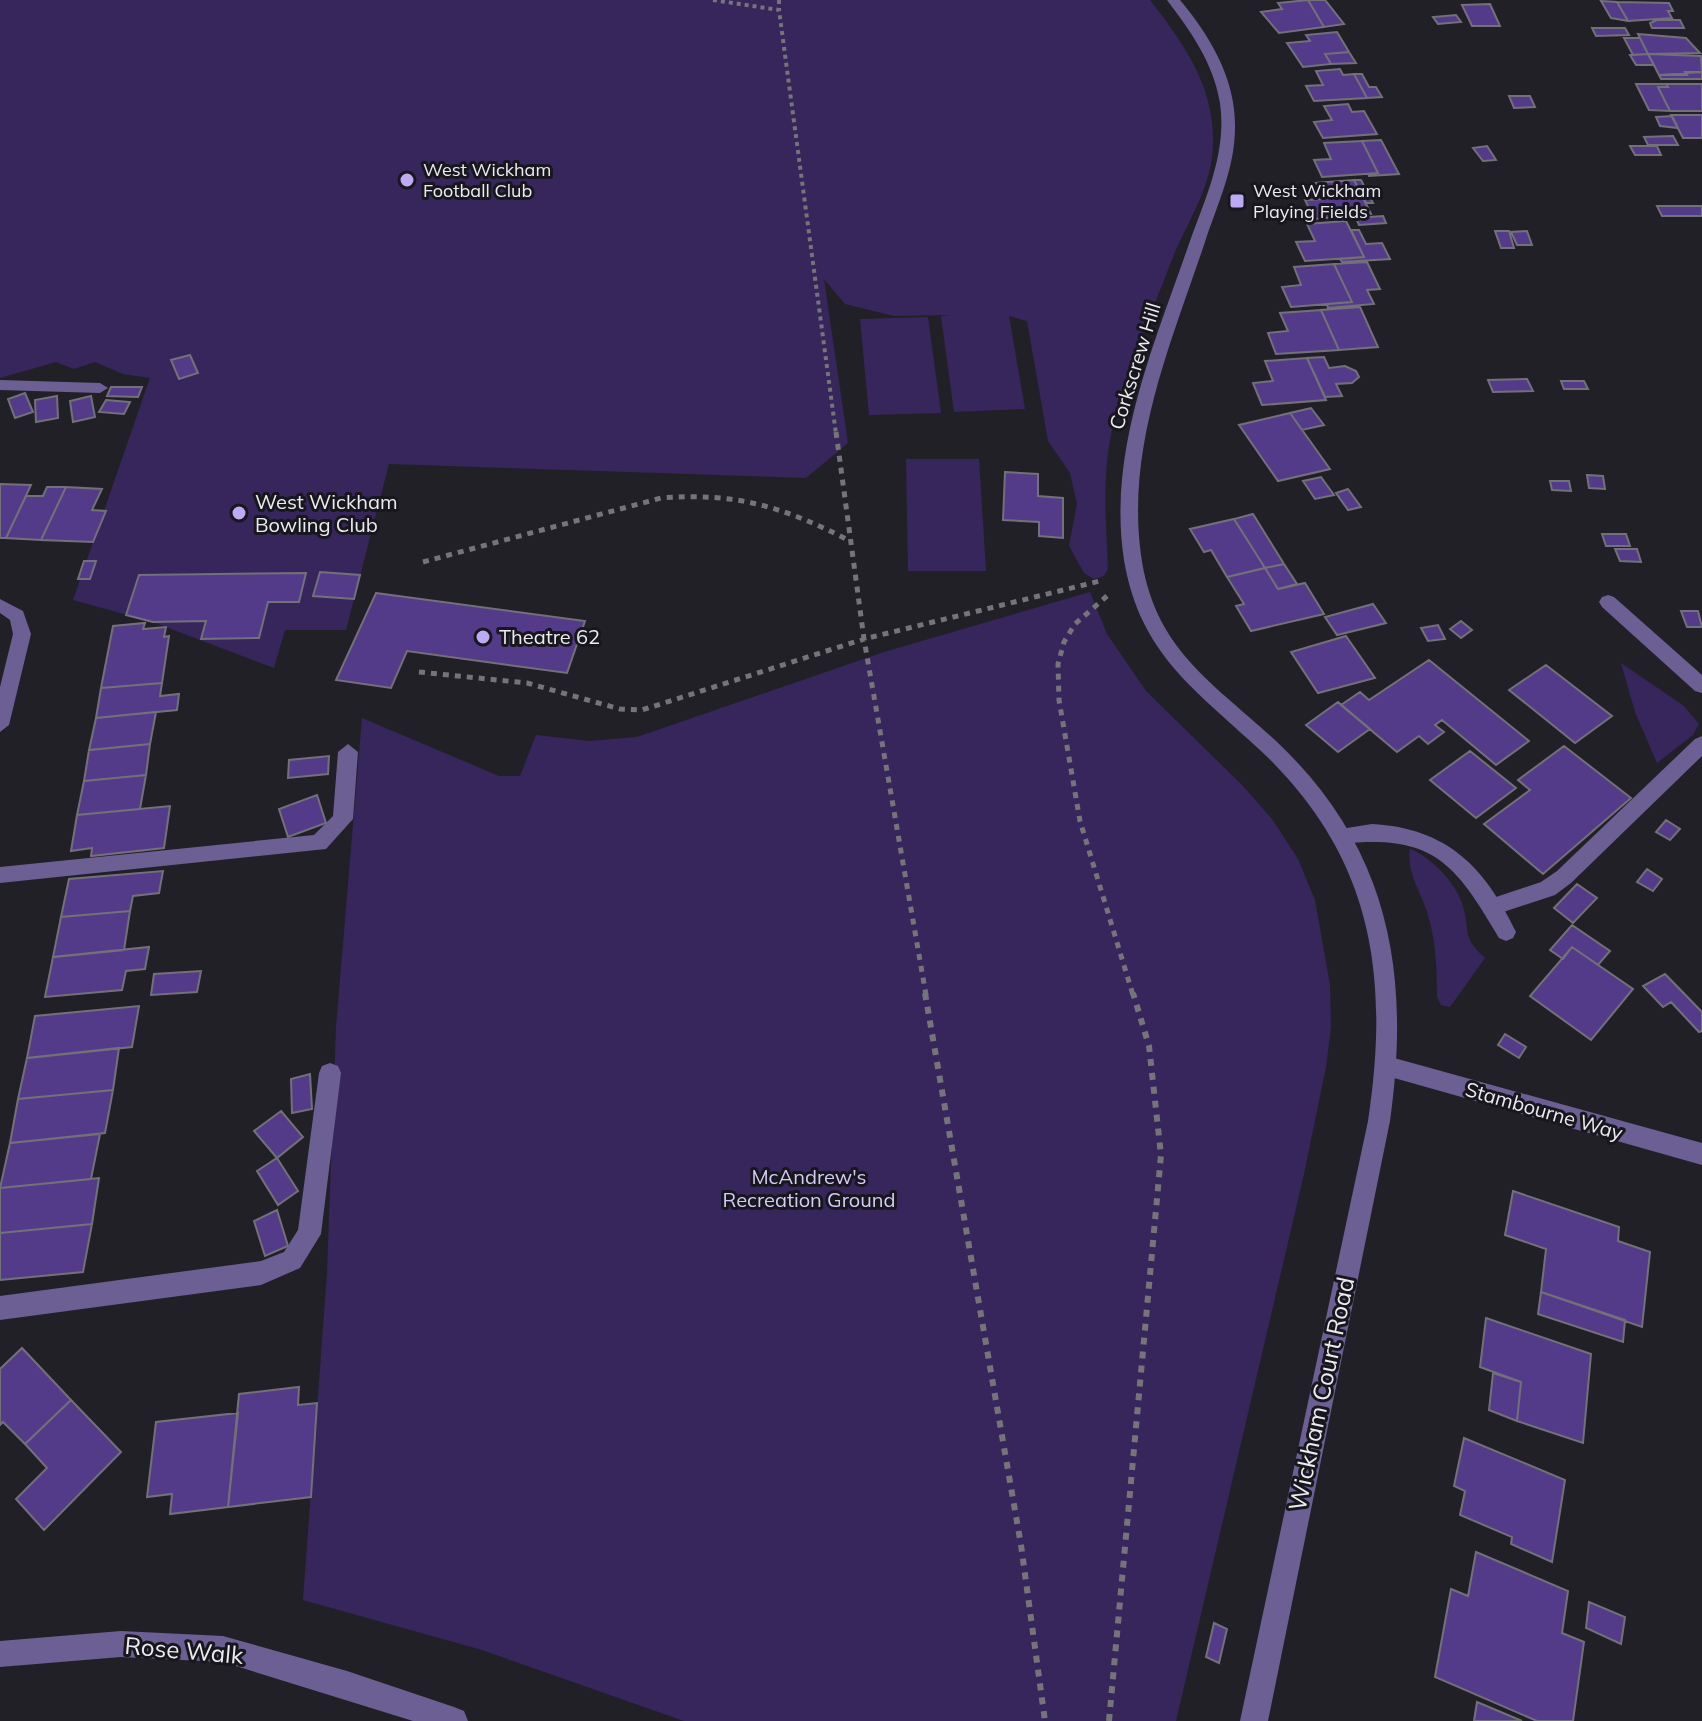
<svg xmlns="http://www.w3.org/2000/svg" width="1702" height="1721" viewBox="0 0 1702 1721" font-family="Mulish,sans-serif">
<style>
.green{fill:#37265c}
.building{fill:#543b89;stroke:#727078;stroke-width:2}
.lines{fill:none;stroke-linecap:round;stroke-linejoin:round}
.path-far2{stroke:#75747a;stroke-width:4;stroke-dasharray:4 4;stroke-linecap:butt}
.path-far1{stroke:#75747a;stroke-width:5;stroke-dasharray:6 6;stroke-linecap:butt}
.path{stroke:#75747a;stroke-width:6;stroke-dasharray:7 7;stroke-linecap:butt}
.service{fill:#6c5f94;fill-rule:evenodd}
.minor{fill:#6c5f94;fill-rule:evenodd}
.tertiary{fill:#6c5f94;fill-rule:evenodd}
.poi-dot{fill:#bcaaf5;stroke:#18171d;stroke-width:3}
.labels{text-anchor:middle;stroke-width:6;stroke-linejoin:round;paint-order:stroke}
.far-poi-label{font-size:18px;fill:#ecebf0;stroke:#18171d;text-anchor:start}
.street-label{font-size:20px;fill:#ecebf0;stroke:#18171d}
.poi-label{font-size:20px;fill:#ecebf0;stroke:#18171d;text-anchor:start}
.park-label{font-size:20px;fill:#d5cbf8;stroke:#18171d}
.near-street-label{font-size:24px;fill:#ecebf0;stroke:#18171d}
</style>
<rect width="100%" height="100%" fill="#222027"/>
<path class="green" d="M0,0h1150c33,43 64,85 63,142 0,45 -26,79 -42,120 -21,56 -49,114 -60,173 -9,44 -5,89 -3,134l-4,7 -10,3 -10,-6 -15,-27 8,-42 -7,-31 -22,-32 -21,-120 -18,-5 16,93 -71,3 -13,-96 10,-1 -57,1 -49,-12 -21,-25 24,164 -42,35 -417,-14 -43,166h-61l-11,38 -121,-46 -80,-22 77,-222 -27,-4 -28,-12 -21,7 -18,-7 -56,16z
M928,317l13,96 -72,2 -9,-96z
M906,459h73l7,112h-78z
M1090,592l17,42 39,57 95,93 31,35 26,40 17,41 15,85 1,42 -5,40 -22,107 -128,547h-492l-202,-71 -179,-50 24,-327 9,-246 26,-309 137,58h21l16,-41 53,6 48,-4 247,-85z
M1621,663l63,43 15,18 -6,11 -36,28 -22,-51z
M1410,849c20,7 45,33 52,54 9,26 -2,33 23,55l-35,49 -9,-2 -4,-8c0,-27 -1,-56 -9,-82 -6,-22 -22,-42 -18,-66z"/>
<path class="building" d="M1308,0l16,27 -45,6 -18,-21 21,-3 -4,-6z
M1308,0h17l19,24 -20,3z
M1601,1l16,1 11,19 -17,-3z
M1617,2l52,1 4,8h-5l4,7 -44,3z
M1490,4l10,22h-28l-10,-21z
M1456,15l5,7 -23,2 -5,-7z
M1657,20h23l4,8h-32l-2,-5z
M1592,28h33l4,7 -33,1z
M1337,32l12,20 -24,2 6,10 -28,3 -16,-24 23,-2 -4,-6z
M1638,34l48,4 14,15 -52,1z
M1624,38h16l8,16 -15,1z
M1349,52l7,11 -25,1 -6,-10z
M1648,54l53,2 1,16 -43,3z
M1648,54l6,11h-18l-6,-10z
M1340,69l3,6 11,-1 13,24 -53,3 -8,-15 17,-1 -7,-14z
M1685,72h17v7h-41l-2,-4h28z
M1354,74h8l7,13h7l6,10 -15,1z
M1636,84h30l2,3h-10l12,24 -21,-1z
M1666,84h36v27h-32l-12,-24h10z
M1509,96h21l5,11 -21,1z
M1348,104l4,8 12,-1 13,23 -54,4 -9,-16 18,-2 -8,-14z
M1671,115h31v23h-19z
M1672,116l6,12 -18,-2 -4,-9z
M1673,136l5,9h-30l-4,-8z
M1381,140l18,34 -31,2 10,-3 -16,-32z
M1362,141l16,32 -56,4 -8,-17 17,-1 -7,-16z
M1487,146l9,14 -13,1 -10,-13z
M1630,146h27l4,9h-26z
M1354,180l17,34 -57,5 -9,-19 19,-1 -8,-16z
M1354,180h7l12,23h-7z
M1657,206h45v10h-40z
M1383,216l3,7 -27,2 -3,-7z
M1346,221l18,36 -59,4 -9,-19 19,-1 -8,-17z
M1351,230h8l7,14 16,-1 8,16 -48,3 -2,-3 24,-2z
M1495,231h14l5,17h-13z
M1527,231l5,14h-15l-6,-13z
M1367,262l13,27 -13,1 7,14 -46,4 -1,-4 25,-2 -18,-38z
M1334,264l18,38 -61,5 -9,-20 19,-2 -7,-18z
M1360,307l18,40 -39,3 -18,-40z
M1321,310l18,40 -63,4 -8,-21 20,-2 -8,-18z
M190,355l8,18 -19,6 -8,-19z
M1324,357l5,11 16,-2 11,5 3,6 -7,6 -16,1 6,12 -17,1 -18,-39z
M1307,358l19,42 -64,5 -9,-22 20,-2 -8,-20z
M1527,379l6,12 -40,1 -5,-12z
M1561,381h23l4,8h-24z
M111,387h31l-4,10 -31,-1z
M25,393l8,19 -18,6 -7,-19z
M57,396l1,22 -22,4 -1,-22z
M91,396l4,21 -22,5 -3,-21z
M106,400l24,2 -6,12 -25,-2z
M1311,408l13,17 -22,5 -12,-17z
M1290,413l40,56 -52,12 -39,-56z
M1005,472l33,2v22l25,2v40l-24,-2v-14l-36,-2z
M1587,475l16,1 2,13 -16,-1z
M1321,477l13,18 -19,4 -12,-18z
M1550,481h19l2,10 -19,-1z
M0,484l31,1 -25,53h-6z
M47,487h19l-25,53 -35,-2 20,-42h17z
M66,487l36,2 -10,21 14,1 -13,31 -52,-2z
M1348,489l13,18 -13,3 -12,-17z
M1253,514l31,50 -19,4 -31,-49z
M1234,519l31,49 -38,9 -16,-27 -7,2 -14,-23z
M1602,534h24l4,12h-24z
M1615,549h22l4,13 -21,-1z
M84,561h12l-6,18h-12z
M1284,564l13,20 -19,5 -13,-21z
M1265,568l13,21 27,-6 19,31 -73,17 -15,-25 8,-2 -17,-27z
M320,572l40,3 -6,24 -41,-3z
M306,573l-7,29h-31l-9,36 -58,1 5,-18 -53,1 -27,-7 13,-40z
M376,593l209,28 -18,52 -160,-22 -16,37 -55,-8z
M1373,604l13,19 -49,12 -12,-18z
M1681,611h17l4,16h-15z
M1461,621l11,9 -11,8 -11,-9z
M145,623l-2,6 23,-2 -2,10 5,-1 -7,47 -61,5 12,-62z
M1438,625l7,14 -17,2 -7,-13z
M1346,636l29,42 -57,15 -27,-41z
M1429,660l100,81 -33,24 -54,-45 -7,5 9,7 -16,12 -9,-8 -22,16 -56,-47 19,-13 9,8z
M1546,665l66,51 -37,27 -66,-53z
M162,683l-2,13 19,-2 -2,16 -81,8 5,-30z
M1338,702l32,27 -32,23 -32,-27z
M156,712l-6,32 -61,6 7,-32z
M150,744l-4,31 -62,6 5,-31z
M1564,746l67,52 -88,76 -59,-50 46,-34 -12,-10z
M1470,751l46,37 -40,30 -46,-38z
M329,756l-1,18 -40,4 1,-18z
M146,775l-6,34 -63,6 7,-34z
M317,795l9,28 -38,14 -9,-28z
M170,806l-6,42 -73,8 1,-8 -21,3 6,-36z
M1666,820l14,9 -10,11 -14,-8z
M1647,869l15,10 -9,12 -16,-9z
M163,871l-4,22 -26,3 -3,15 -69,6 8,-38z
M1577,884l20,14 -24,25 -19,-15z
M130,911l-6,39 -71,7 8,-40z
M1572,925l38,26 -12,14 -26,-18 -9,12 -13,-9z
M149,947l-4,22 -19,2 -4,19 -77,7 8,-40z
M1572,947l61,42 -42,51 -61,-44z
M201,971l-4,21 -46,3 3,-21z
M1665,974l37,38v19l-3,1 -28,-30 -8,5 -20,-21z
M139,1006l-7,41 -105,11 8,-42z
M1505,1034l21,13 -7,11 -21,-13z
M119,1048l-6,42 -95,9 9,-41z
M310,1074l2,35 -20,4 -1,-34z
M113,1090l-8,43 -95,10 8,-44z
M281,1111l22,26 -26,21 -23,-27z
M100,1134l-9,45 -91,9 10,-45z
M277,1158l21,33 -20,14 -21,-34z
M99,1178l-7,46 -92,9v-45z
M1513,1191l106,36 -1,14 32,11 -8,75 -101,-35 5,-43 -41,-14z
M277,1210l11,36 -23,10 -11,-35z
M92,1224l-9,48 -83,8v-47z
M1541,1292l84,28 -2,22 -85,-28z
M1486,1318l105,36 -8,89 -66,-22 4,-39 -41,-15z
M22,1348l49,52 -46,44 -22,-22 -3,3v-56z
M1493,1373l28,9 -4,39 -28,-11z
M299,1387l-1,18 19,-2 -6,94 -83,10 11,-113z
M71,1400l50,52 -77,78 -28,-31 31,-31 -22,-24z
M238,1413l-10,94 -58,7 2,-20 -25,3 9,-75z
M1464,1438l101,42 -13,82 -41,-18 1,-7 -52,-22 5,-24 -11,-5z
M1476,1552l92,39 -6,42 22,9 -11,79h-36l-102,-44 16,-88 17,7z
M1589,1602l36,15 -4,27 -35,-16z
M1214,1623l13,6 -8,34 -13,-6z
M1477,1702l45,19h-48z"/>
<g class="lines">
<path class="path-far2" d="M713,0l66,10 57,424
M779,0v10"/>
<path class="path-far1" d="M836,432l28,207 240,-59
M423,562l238,-64c75,-6 123,9 189,43
M1107,596l-32,28 -11,18 -6,22 1,36 21,121 53,174
M419,672l108,11 93,26 22,1 222,-71 62,356"/>
<path class="path" d="M925,993l96,552 24,176
M1109,1721l52,-566 -12,-109 -16,-53"/>
<path class="service" d="M0,380l100,3 8,5 -8,5 -100,-3z
M1608,595l6,2 88,78v18l-7,-2 -93,-84 -3,-5 3,-5z
M1702,736v20l-131,127 -16,12 -64,21 -7,-3 -3,-6 3,-6 57,-19 16,-11 138,-132z
M348,744l10,8 -5,67 -27,30 -326,34v-16l314,-32 19,-19 5,-64z
M330,1063l8,3 3,7 -20,161 -21,34 -39,17 -261,35v-24l261,-35 23,-9 14,-22 21,-157 3,-7z"/>
<path class="minor" d="M0,599l23,12 8,23 -22,91 -9,7v-45l13,-53 -3,-14 -10,-7z
M1372,824c75,4 113,43 144,108l-3,6 -7,3 -7,-3c-44,-75 -66,-104 -158,-94l-7,-2 -3,-6 3,-6z
M1387,1056l315,87v22l-315,-89 -8,-3 -3,-7 3,-7z
M121,1631l102,5 124,35 107,36 10,4 4,10h-55l-190,-59 -102,-5 -121,10v-26z"/>
<path class="tertiary" d="M1167,0h13c30,36 56,79 55,128 0,40 -18,77 -30,114 -34,101 -79,204 -64,313 13,94 70,126 134,185 114,107 136,231 115,381l-122,600h-28l128,-600c22,-146 5,-264 -107,-370 -65,-61 -121,-96 -137,-191 -17,-110 31,-217 66,-319 16,-44 37,-89 30,-138 -7,-41 -29,-71 -53,-103z"/>
</g>
<g class="poi-dot">
<circle cx="407" cy="180" r="8"/>
<rect x="1229" y="193" width="16" height="16" rx="4"/>
<circle cx="239" cy="513" r="8"/>
<circle cx="483" cy="637" r="8"/>
</g>
<g class="labels">
<g class="far-poi-label">
<text x="423" y="176">West Wickham<tspan x="423" dy="21">Football Club</tspan></text>
<text x="1253" y="197">West Wickham<tspan x="1253" dy="21">Playing Fields</tspan></text>
</g>
<g class="street-label">
<text transform="translate(1135 366) rotate(-73)" y="7">Corkscrew Hill</text>
<text transform="translate(1544 1111) rotate(16)" y="7">Stambourne Way</text>
</g>
<g class="poi-label">
<text x="255" y="509">West Wickham<tspan x="255" dy="23">Bowling Club</tspan></text>
<text x="499" y="644">Theatre 62</text>
</g>
<g class="park-label">
<text x="809" y="1184">McAndrew's<tspan x="809" dy="23">Recreation Ground</tspan></text>
</g>
<g class="near-street-label">
<text transform="translate(1322 1394) rotate(-78)" y="8">Wickham Court Road</text>
<text transform="translate(184 1651) rotate(5)" y="8">Rose Walk</text>
</g>
</g>
</svg>
